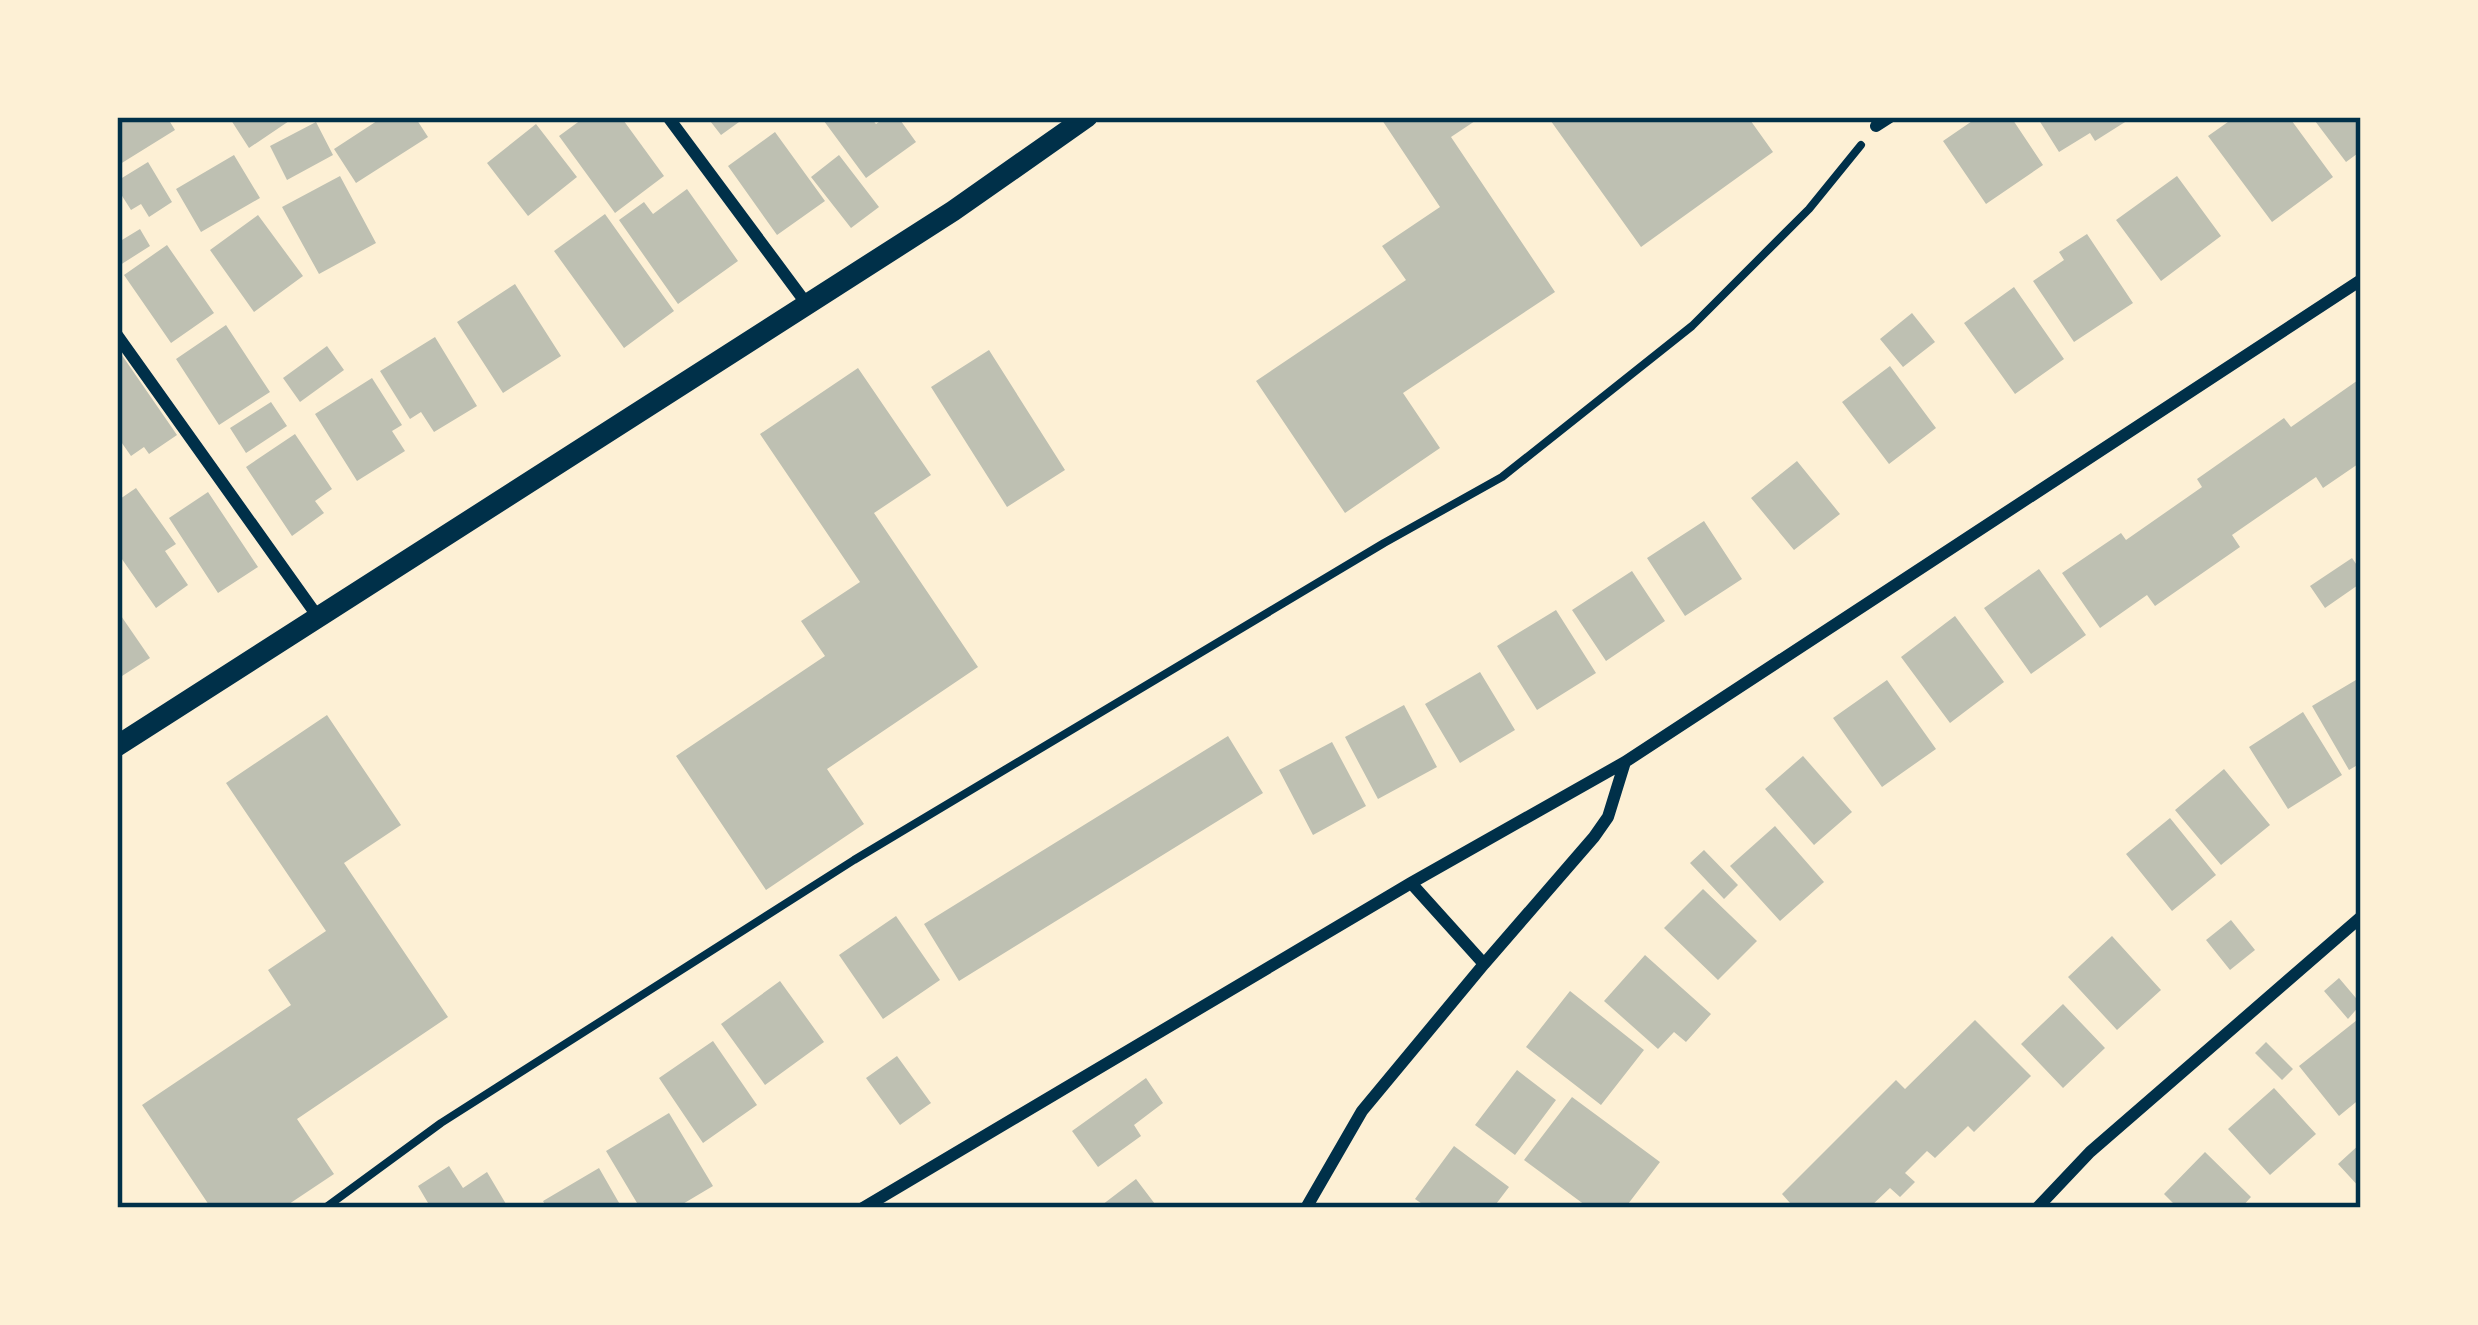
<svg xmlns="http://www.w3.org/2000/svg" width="2478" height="1325" viewBox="0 0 2478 1325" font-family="Lato,sans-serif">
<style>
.building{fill:#bec0b2}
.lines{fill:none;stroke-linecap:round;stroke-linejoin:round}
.path{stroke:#003049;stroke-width:8}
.minor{stroke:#003049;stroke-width:12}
.tertiary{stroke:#003049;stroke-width:21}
.neatline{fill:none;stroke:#003049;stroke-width:4.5}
</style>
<rect width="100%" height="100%" fill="#fdf0d5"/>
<path class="building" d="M117,117h50l8,13 -58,36z
M229,117h66l-46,31z
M383,117h32l13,20 -72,46 -22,-34z
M585,117h36l43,59 -49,37 -56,-77z
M707,117h39l-25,18z
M821,117h49l6,7 10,-7h12l18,25 -50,36z
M1380,117h101l-30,20 104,155 -152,101 37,55 -95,65 -89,-132 150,-101 -24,-34 58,-39z
M1548,117h200l25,35 -132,95z
M1978,117h33l32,48 -57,39 -43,-63z
M2037,117h96l-38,24 -5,-8 -31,19z
M2235,117h54l44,60 -61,45 -64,-86z
M2312,117h49v34l-15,11z
M316,122l17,33 -46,25 -17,-34z
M536,124l41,53 -49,39 -41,-53z
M775,132l50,69 -48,34 -49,-69z
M234,155l26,43 -59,34 -25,-43z
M839,155l40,52 -28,21 -40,-51z
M148,162l24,40 -23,15 -8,-13 -10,6 -14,-22v-7z
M340,176l36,67 -57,31 -37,-67z
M2177,176l44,60 -60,45 -45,-61z
M687,189l51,72 -60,43 -59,-84 25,-18 9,12z
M605,214l69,97 -50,37 -70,-97z
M258,215l45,61 -49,36 -44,-62z
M140,229l10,17 -33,21v-24z
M2087,234l46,69 -59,39 -41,-61 31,-21 -5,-8z
M167,245l47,68 -43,30 -47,-68z
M515,284l46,72 -58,37 -46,-71z
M2014,287l50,72 -49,35 -51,-71z
M1912,313l23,29 -32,25 -23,-28z
M226,325l44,67 -51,33 -43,-66z
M435,337l42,69 -43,26 -13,-20 -11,7 -30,-48z
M327,346l17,24 -44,32 -17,-24z
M117,348l60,87 -28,19 -5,-7 -13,9 -14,-20z
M989,350l76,120 -58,37 -76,-120z
M1890,366l46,62 -47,36 -47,-62z
M858,368l73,107 -57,38 104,154 -151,102 37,55 -98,66 -90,-134 149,-100 -24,-35 59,-39 -100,-148z
M372,378l30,47 -10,6 13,20 -48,30 -42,-67z
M2361,378v84l-38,26 -7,-11 -84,58 8,12 -85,59 -8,-11 -47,33 -38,-55 59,-40 5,7 76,-53 -5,-8 87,-61 7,9z
M271,402l16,24 -41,27 -16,-25z
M295,434l37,55 -17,12 9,12 -32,23 -46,-69z
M1797,461l43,53 -46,36 -43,-52z
M136,488l40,56 -11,7 23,34 -32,23 -39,-56v-51z
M208,492l50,75 -40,26 -49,-75z
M1704,521l38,58 -57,37 -38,-58z
M2352,558l9,13v12l-36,25 -15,-22z
M2039,569l47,66 -55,39 -47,-66z
M1632,571l33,50 -59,40 -34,-51z
M117,610l33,48 -28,18 -5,-7z
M1556,610l40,63 -59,37 -40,-64z
M1955,616l49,66 -54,41 -49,-66z
M1480,672l35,58 -55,33 -35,-59z
M2361,677v86l-12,7 -37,-64z
M1887,680l49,69 -54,38 -49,-69z
M1404,705l33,62 -59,32 -33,-62z
M2303,712l39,63 -54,34 -39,-62z
M327,715l74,110 -57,38 104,154 -151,102 37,55 -51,34h-72l-69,-103 149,-100 -23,-35 58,-39 -100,-148z
M1228,736l35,57 -304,188 -35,-57z
M1332,742l34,64 -53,29 -34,-65z
M1803,756l49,56 -38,33 -49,-56z
M2224,769l46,56 -49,40 -46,-55z
M2170,818l46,57 -44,36 -46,-57z
M1775,826l49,56 -44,39 -50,-55z
M1704,850l34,35 -14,14 -34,-36z
M1703,889l54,52 -39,39 -54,-52z
M896,916l44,64 -57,39 -44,-64z
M2231,920l24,30 -25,20 -24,-30z
M2112,936l49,54 -44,40 -49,-53z
M1645,955l66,59 -25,28 -12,-10 -16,17 -54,-48z
M2339,978l22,26 -13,15 -24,-28z
M780,981l44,61 -59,43 -44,-61z
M1570,991l74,59 -43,55 -75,-58z
M2063,1004l42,44 -42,40 -42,-44z
M1975,1020l56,56 -57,56 -6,-6 -33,32 -8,-7 -22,22 10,9 -15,15 -10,-9 -21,20h-84l5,-5 -8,-9 114,-114 9,9z
M2357,1020l4,5v73l-22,18 -40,-50z
M713,1041l44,64 -54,38 -44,-65z
M2266,1042l27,27 -11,11 -27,-27z
M897,1056l34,47 -31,22 -34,-47z
M1517,1070l39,30 -41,55 -40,-30z
M1146,1078l17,25 -29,22 7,11 -43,31 -26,-36z
M2274,1088l42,46 -46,41 -42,-46z
M1572,1097l88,65 -35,46h-36l-65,-48z
M669,1113l44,73 -37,22h-36l-34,-57z
M2361,1143v46l-23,-25z
M1454,1146l55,41 -16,21h-65l-13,-9z
M2205,1152l46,45 -10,11h-63l-14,-14z
M449,1166l14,22 24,-16 19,32 -5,4h-70l-13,-22z
M599,1168l23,40h-75l-4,-7z
M1136,1179l22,29h-60z"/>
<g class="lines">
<path class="path" d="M325,1208l116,-85 413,-263 530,-317 118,-66 190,-151 117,-117 52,-64"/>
<path class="minor" d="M668,117l138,186
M1876,126l14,-9
M117,335l201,282
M1484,964l110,-127 14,-20 17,-55
M863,1208l548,-325 214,-121 736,-482
M1306,1208l56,-97 122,-147 -73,-81
M2037,1208l53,-56 271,-235"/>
<path class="tertiary" d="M117,746l836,-535 134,-94"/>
</g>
<rect width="2478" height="1325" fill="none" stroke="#fdf0d5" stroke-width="240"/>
<rect x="120" y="120" width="2238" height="1085" class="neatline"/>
</svg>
